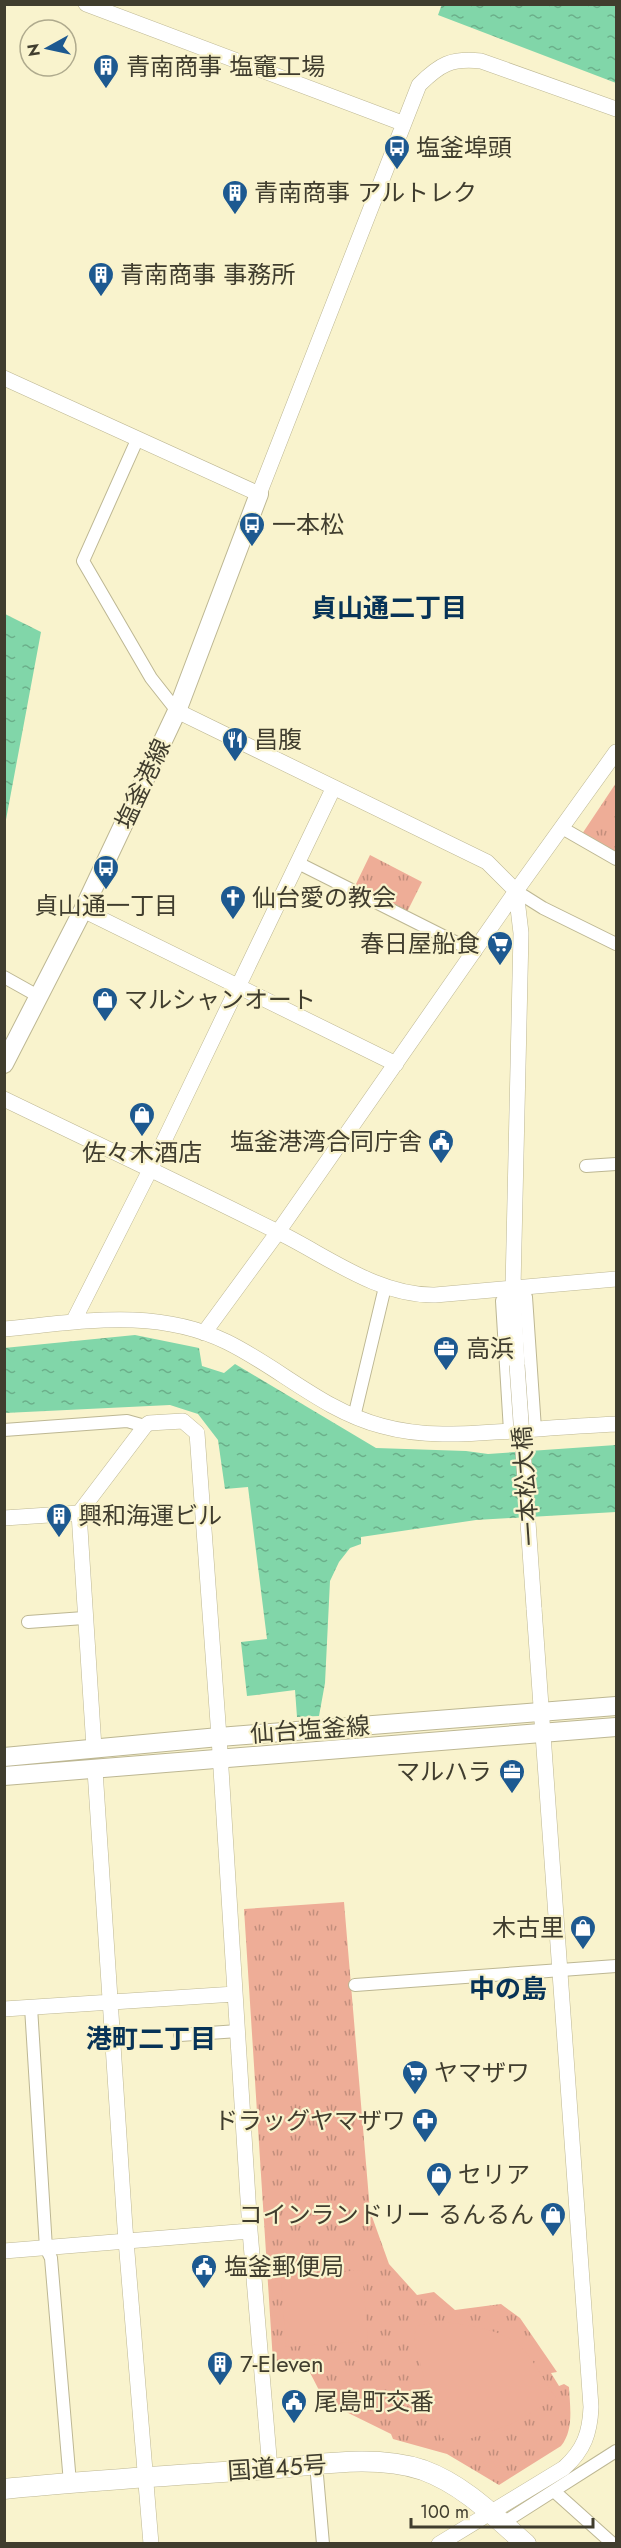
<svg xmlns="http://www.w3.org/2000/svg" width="621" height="2548" viewBox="0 0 621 2548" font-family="Jost,'Noto Sans JP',sans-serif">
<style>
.grass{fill:url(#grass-tufts)}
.garden{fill:#eead97}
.water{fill:url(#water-ripples)}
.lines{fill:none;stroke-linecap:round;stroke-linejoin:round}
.minor-casing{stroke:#bdb793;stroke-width:14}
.tertiary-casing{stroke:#bdb793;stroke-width:16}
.primary-casing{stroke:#bdb793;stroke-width:20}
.trunk-casing{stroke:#bdb793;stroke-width:21}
.minor{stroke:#fff;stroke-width:12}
.tertiary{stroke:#fff;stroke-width:15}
.primary{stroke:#fff;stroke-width:18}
.trunk{stroke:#fff;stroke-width:20}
.tertiary-bridge-casing{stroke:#bdb793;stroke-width:16;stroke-linecap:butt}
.tertiary-bridge{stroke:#fff;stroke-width:15}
.labels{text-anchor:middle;stroke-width:4.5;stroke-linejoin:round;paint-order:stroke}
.poi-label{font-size:24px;fill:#403d2e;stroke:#f9f3cd;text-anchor:start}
.street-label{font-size:24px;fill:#403d2e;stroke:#f9f3cd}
.neighbourhood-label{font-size:26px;font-weight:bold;fill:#073357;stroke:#f9f3cd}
</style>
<defs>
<pattern id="grass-tufts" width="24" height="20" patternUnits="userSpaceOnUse" patternTransform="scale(1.5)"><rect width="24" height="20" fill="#eead97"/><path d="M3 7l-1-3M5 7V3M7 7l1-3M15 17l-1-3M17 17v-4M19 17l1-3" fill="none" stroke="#c28e7c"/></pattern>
<pattern id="water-ripples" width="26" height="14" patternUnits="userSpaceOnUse" patternTransform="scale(1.5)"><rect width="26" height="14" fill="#81d6a9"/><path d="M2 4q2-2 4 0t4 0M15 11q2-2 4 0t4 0" fill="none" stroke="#6baf8a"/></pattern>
</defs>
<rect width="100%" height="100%" fill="#f9f3cd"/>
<path class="grass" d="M616,783v71l-34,-20z
M370,855l52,27 -15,30 -52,-26z
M344,1902l26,309 19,53 28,31 17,-3 21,18 46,-6 19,14 37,54 -6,1 8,13 5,-2 5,3c1,20 5,43 -8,59l-62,39 -52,-31 -54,-15 -2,-5 -63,-31 -6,-7 -19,-37 -30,3 -29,-453z"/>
<path class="garden" d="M362,2270l6,71 -82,6 -5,-70z
M440,2322c22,1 66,8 81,25 13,13 24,36 35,51l-42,25 -56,20 -18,-6 -26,-97 2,-14z"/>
<path class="water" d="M442,4l174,1v78l-178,-68z
M5,614l36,18 -36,193z
M135,1335l64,13 3,18 22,7 11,-9 141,84 90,3 22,3 128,-9v67l-140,8 -115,17v7l-11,4 -11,14 -9,19 -5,102 -6,33 -22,1 -2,-27 -48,6 -6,-54 26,-3 -19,-152 -23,2 -7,-49 -20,-26 -28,-9 -165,8 -1,-65z"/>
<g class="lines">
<defs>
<path id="minor" d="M137,440l-54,121 68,117 26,33
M562,828l54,31
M298,863l177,89
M516,891l27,17 73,36
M4,977l34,19
M586,1166l30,-2
M354,1417l31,-130
M4,1430l123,-9 18,5
M510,1431l-8,-130 11,-13 13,9 9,132
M28,1622l56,-4
M355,1985l261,-19
M31,2007l15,241 5,10 19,225
M180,2035l58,-4
M316,2464l7,80
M555,2492l58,52
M503,2523l113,-72"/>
<path id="tertiary" d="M86,4l316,119
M4,378l255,116 160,-409c21,-21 32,-27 62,-24l135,48
M177,711l310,151 29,29 5,42 -8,355 4,77
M83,910l313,154
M4,1099c91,44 182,87 272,132 50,24 101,65 159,64l181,-16
M73,1322l77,-152 183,-381
M4,1329c77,-7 151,-22 223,13 53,26 97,69 155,84 43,12 86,8 130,5 35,-3 70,-5 104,-7
M204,1333l74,-101 238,-341 100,-139
M4,1518l75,-5
M94,1748l-15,-235 66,-87 4,-3 34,-2 14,12 22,304 31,494 20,238
M95,1770l30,458 26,316
M4,2009l231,-15
M4,2251l246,-20
M439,2544l125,-76c20,-18 26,-35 27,-61l-57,-799"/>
<path id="primary" d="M4,1064l79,-154 94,-199 82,-217
M4,1757l215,-20 397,-31
M4,1776l612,-49"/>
<path id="trunk" d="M4,2489c88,-9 176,-14 264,-20 50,-4 106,-15 155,1 41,15 71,46 103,74"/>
</defs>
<use href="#minor" class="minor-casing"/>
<use href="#tertiary" class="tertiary-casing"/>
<use href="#primary" class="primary-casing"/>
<use href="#trunk" class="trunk-casing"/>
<use href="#minor" class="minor"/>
<use href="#tertiary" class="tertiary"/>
<use href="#primary" class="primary"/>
<use href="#trunk" class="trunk"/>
<defs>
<path id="tertiary-bridge" d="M517,1365l17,243"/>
</defs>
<use href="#tertiary-bridge" class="tertiary-bridge-casing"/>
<use href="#tertiary-bridge" class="tertiary-bridge"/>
</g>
<defs>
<symbol id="building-pin" viewBox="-11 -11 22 30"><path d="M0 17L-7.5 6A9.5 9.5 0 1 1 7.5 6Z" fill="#1d5990" stroke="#f9f3cd"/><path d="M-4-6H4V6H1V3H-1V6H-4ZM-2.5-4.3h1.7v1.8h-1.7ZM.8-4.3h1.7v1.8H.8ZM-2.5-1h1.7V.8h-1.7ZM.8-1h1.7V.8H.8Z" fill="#fff"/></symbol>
<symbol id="bus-pin" viewBox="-11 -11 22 30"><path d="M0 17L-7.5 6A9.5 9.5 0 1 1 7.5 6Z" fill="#1d5990" stroke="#f9f3cd"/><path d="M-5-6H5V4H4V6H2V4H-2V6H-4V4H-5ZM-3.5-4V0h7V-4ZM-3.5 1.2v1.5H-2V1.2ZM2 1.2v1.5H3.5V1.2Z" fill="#fff"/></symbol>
<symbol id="restaurant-pin" viewBox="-11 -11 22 30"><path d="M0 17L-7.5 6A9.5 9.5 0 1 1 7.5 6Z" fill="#1d5990" stroke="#f9f3cd"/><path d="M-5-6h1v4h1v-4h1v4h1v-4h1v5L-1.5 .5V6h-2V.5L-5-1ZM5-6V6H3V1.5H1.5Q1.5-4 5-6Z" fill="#fff"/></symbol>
<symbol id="church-pin" viewBox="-11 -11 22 30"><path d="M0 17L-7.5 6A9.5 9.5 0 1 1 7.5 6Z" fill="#1d5990" stroke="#f9f3cd"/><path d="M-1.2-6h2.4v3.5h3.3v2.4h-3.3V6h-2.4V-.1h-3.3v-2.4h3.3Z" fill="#fff"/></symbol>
<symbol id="supermarket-pin" viewBox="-11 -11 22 30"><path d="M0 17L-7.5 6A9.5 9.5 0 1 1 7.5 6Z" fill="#1d5990" stroke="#f9f3cd"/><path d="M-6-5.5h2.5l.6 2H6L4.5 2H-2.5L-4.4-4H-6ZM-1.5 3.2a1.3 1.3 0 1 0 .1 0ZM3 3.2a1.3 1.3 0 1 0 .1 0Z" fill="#fff"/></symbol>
<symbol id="shop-pin" viewBox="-11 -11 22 30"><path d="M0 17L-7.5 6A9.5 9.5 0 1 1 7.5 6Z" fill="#1d5990" stroke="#f9f3cd"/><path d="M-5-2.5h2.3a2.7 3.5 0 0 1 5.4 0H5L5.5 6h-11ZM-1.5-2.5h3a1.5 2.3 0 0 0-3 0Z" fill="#fff"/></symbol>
<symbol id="civic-pin" viewBox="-11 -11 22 30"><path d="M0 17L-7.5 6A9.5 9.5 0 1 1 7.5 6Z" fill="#1d5990" stroke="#f9f3cd"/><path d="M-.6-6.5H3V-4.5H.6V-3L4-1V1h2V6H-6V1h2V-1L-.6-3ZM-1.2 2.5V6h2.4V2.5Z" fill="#fff"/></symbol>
<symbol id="office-pin" viewBox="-11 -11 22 30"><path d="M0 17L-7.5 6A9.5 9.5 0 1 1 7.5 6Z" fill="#1d5990" stroke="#f9f3cd"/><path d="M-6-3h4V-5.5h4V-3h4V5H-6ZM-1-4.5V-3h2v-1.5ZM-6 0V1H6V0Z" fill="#fff"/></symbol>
<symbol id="pharmacy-pin" viewBox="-11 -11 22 30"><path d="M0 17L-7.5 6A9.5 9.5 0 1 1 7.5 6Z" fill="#1d5990" stroke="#f9f3cd"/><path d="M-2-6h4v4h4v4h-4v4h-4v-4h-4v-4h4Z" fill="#fff"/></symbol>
</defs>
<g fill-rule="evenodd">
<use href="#building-pin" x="91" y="52" width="30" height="40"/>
<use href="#bus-pin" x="382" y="133" width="30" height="40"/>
<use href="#building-pin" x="220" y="178" width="30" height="40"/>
<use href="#building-pin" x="86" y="260" width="30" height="40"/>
<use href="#bus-pin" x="237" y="510" width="30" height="40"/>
<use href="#restaurant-pin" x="220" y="725" width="30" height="40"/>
<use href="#bus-pin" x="91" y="853" width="30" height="40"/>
<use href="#church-pin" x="218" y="883" width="30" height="40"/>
<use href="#supermarket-pin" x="485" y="929" width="30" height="40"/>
<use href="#shop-pin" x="90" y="985" width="30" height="40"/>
<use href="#shop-pin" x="127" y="1100" width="30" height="40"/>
<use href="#civic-pin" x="426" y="1127" width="30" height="40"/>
<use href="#office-pin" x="431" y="1334" width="30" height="40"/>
<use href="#building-pin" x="44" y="1501" width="30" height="40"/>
<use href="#office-pin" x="497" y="1757" width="30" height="40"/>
<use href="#shop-pin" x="568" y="1913" width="30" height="40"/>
<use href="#supermarket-pin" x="400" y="2058" width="30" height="40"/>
<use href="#pharmacy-pin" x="410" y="2106" width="30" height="40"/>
<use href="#shop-pin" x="424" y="2160" width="30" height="40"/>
<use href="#shop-pin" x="538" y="2200" width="30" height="40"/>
<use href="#civic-pin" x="189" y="2252" width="30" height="40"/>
<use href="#building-pin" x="205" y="2349" width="30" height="40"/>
<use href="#civic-pin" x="279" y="2387" width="30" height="40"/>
</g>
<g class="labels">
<g class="poi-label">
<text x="126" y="75">青南商事 塩竈工場</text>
<text x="416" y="156">塩釜埠頭</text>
<text x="254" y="201">青南商事 アルトレク</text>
<text x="120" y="283">青南商事 事務所</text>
<text x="272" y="533">一本松</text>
<text x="254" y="748">昌腹</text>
<text x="252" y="906">仙台愛の教会</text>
<text x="106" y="914" text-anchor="middle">貞山通一丁目</text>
<text x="480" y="952" text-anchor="end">春日屋船食</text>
<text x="124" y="1008">マルシャンオート</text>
<text x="422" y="1150" text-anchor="end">塩釜港湾合同庁舎</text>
<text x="142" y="1161" text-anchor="middle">佐々木酒店</text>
<text x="466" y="1357">高浜</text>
<text x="78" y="1524">興和海運ビル</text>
<text x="492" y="1780" text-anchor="end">マルハラ</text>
<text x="564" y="1936" text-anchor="end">木古里</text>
<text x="434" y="2081">ヤマザワ</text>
<text x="406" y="2129" text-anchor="end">ドラッグヤマザワ</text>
<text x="458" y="2183">セリア</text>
<text x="534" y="2223" text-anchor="end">コインランドリー るんるん</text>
<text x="224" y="2275">塩釜郵便局</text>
<text x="240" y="2372">7-Eleven</text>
<text x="314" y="2410">尾島町交番</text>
</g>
<g class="street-label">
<text transform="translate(143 784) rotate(-65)" y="8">塩釜港線</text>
<text transform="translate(526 1486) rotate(-94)" y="8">一本松大橋</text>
<text transform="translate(310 1730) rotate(-4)" y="8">仙台塩釜線</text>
<text transform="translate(277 2468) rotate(-4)" y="8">国道45号</text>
</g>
<g class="neighbourhood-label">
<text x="389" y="617">貞山通二丁目</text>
<text x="508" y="1998">中の島</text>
<text x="151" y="2048">港町二丁目</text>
</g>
</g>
<rect width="621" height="2548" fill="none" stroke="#403d2e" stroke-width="12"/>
<g transform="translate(48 48) rotate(262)"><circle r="28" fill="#f9f3cd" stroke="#afaa8d" stroke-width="1.5"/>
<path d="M0-4.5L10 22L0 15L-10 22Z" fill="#1d5990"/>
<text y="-9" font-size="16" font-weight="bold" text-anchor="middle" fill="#403d2e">N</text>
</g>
<path d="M411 2518v9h182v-9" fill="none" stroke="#403d2e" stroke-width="3"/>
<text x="420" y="2518" font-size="18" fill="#403d2e" stroke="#f9f3cd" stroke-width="4.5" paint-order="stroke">100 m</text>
</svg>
